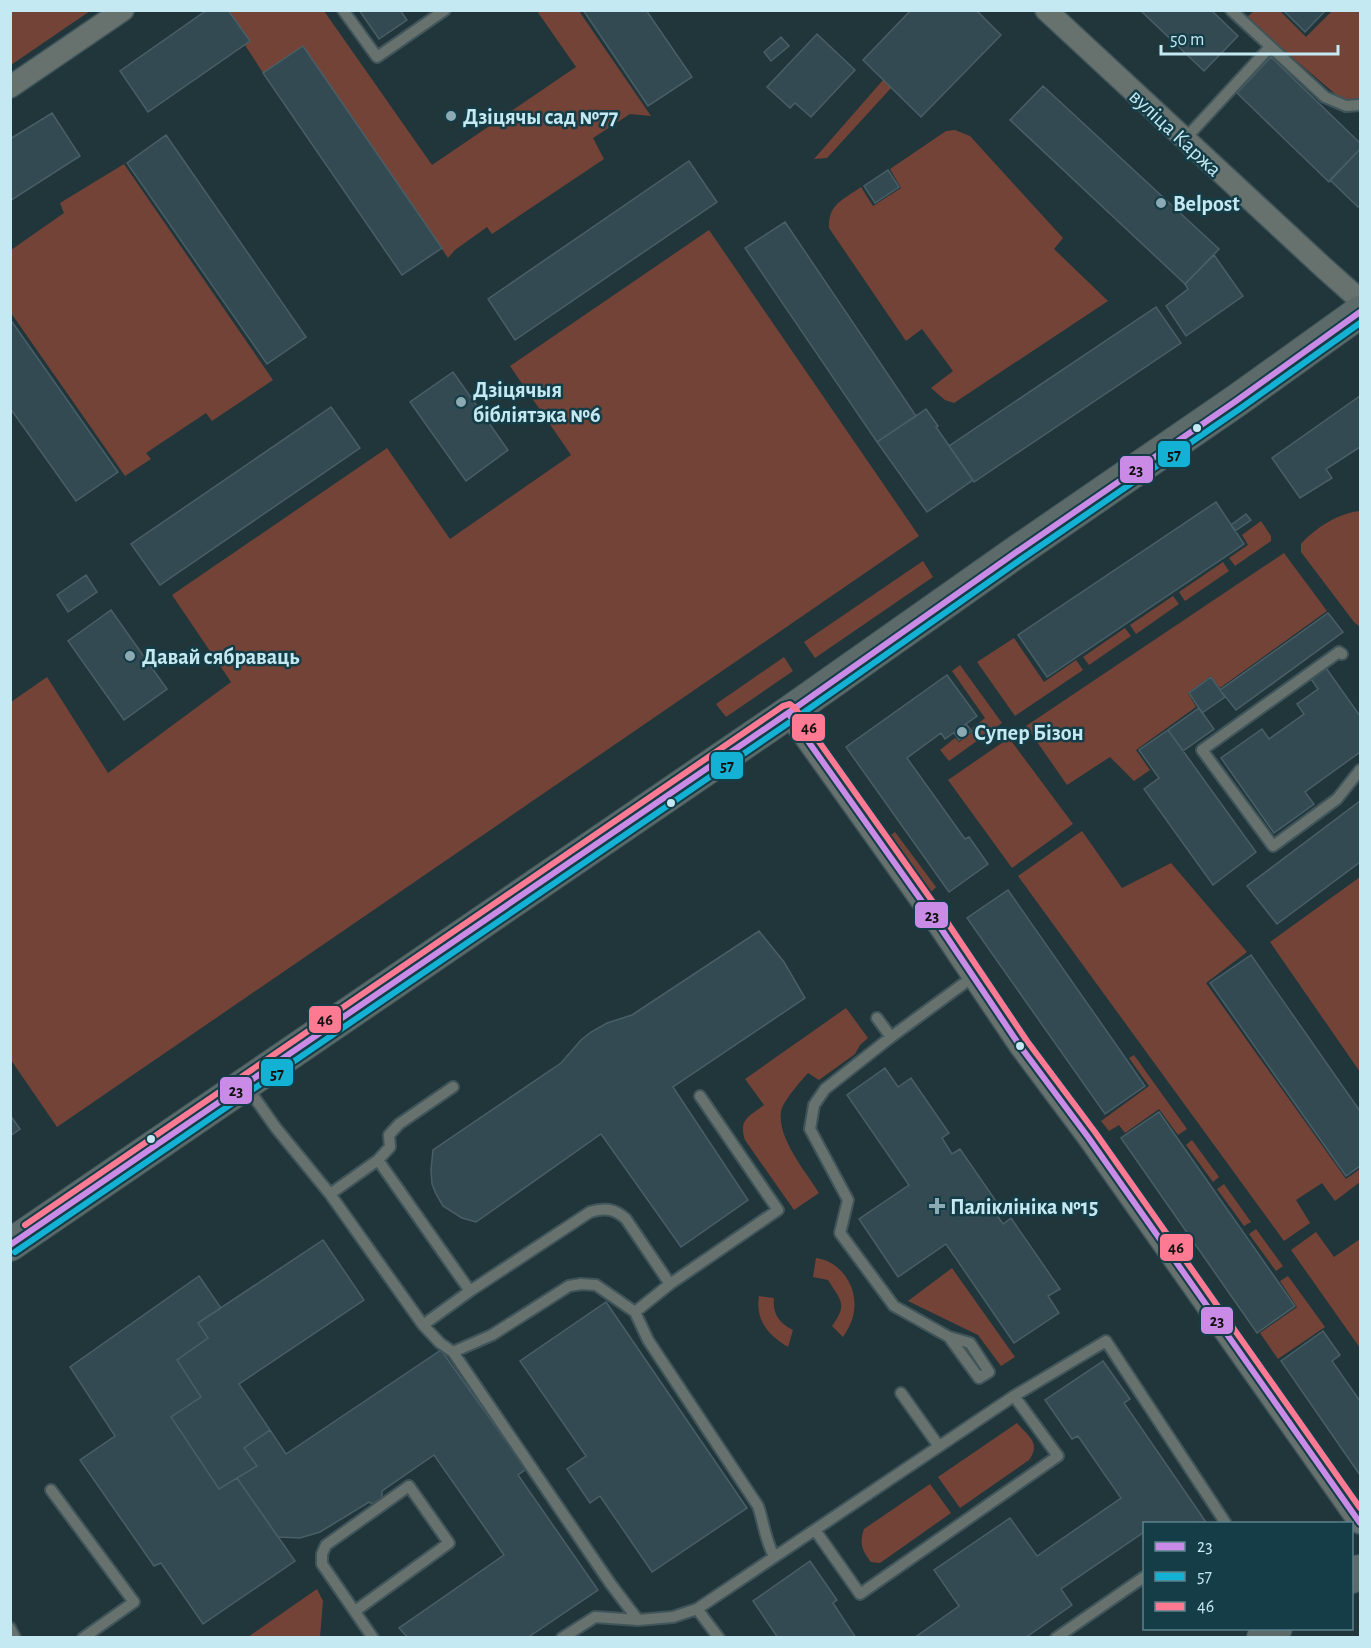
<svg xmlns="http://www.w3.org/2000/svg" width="1371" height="1648" viewBox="0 0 1371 1648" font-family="'Alegreya Sans',sans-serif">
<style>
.green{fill:#744337}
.building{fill:#344a52;stroke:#495f67;stroke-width:1.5}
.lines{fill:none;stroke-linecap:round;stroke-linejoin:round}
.lane-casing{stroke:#40555a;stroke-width:14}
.street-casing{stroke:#40555a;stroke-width:24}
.secondary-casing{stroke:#40555a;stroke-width:34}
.lane{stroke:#67726e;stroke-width:10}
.street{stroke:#67726e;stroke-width:21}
.secondary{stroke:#5c6b69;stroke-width:32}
.bus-1-casing{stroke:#143d47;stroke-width:10}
.bus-2-casing{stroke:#143d47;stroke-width:10}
.bus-3-casing{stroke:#143d47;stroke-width:10}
.bus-1{stroke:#ca8be6;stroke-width:6}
.bus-2{stroke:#13b2d5;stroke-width:6}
.bus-3{stroke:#fe7a93;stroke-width:6}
.poi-dot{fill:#8baab3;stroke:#143d47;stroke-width:2}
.bus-dot{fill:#c5e9f3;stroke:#143d47;stroke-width:2}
.labels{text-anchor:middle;stroke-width:5;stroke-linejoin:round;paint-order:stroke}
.poi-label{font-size:22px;font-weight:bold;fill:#c5e9f3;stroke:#143d47;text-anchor:start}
.street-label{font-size:22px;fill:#c5e9f3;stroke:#143d47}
.line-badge{stroke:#143d47;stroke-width:2}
.pale-badge-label{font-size:16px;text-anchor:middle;font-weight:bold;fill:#111}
</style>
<rect width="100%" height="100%" fill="#20363b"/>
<path class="green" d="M11,10h79v1l-79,54z
M228,11h96l108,154 144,-98 -39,-56h42l72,105 -21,-2 -37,24 11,21 -112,75 -5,-7 -32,23 -7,8 -145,-212 -40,27 -18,-28 4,-4z
M1254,11h26l26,26 26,-26h28v88l-10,3 -10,-4 -94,-80z
M883,80l8,8 -64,70 -13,1z
M955,130l15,6 93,102 -9,11 54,52 -154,102 -9,-3 -14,-12 22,-17 -31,-42 -16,12 -77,-113c-1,-24 14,-28 32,-41l12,19 28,-18 -11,-19 56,-38z
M124,164l149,216 -61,41 -6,-8 -60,40 5,6 -26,17 -114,-163v-63l53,-37 -4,-10z
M709,230l210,306 -862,591 -46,-67v-358l36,-25 61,96 123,-91 -59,-87 215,-147 63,91 121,-84 -61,-89z
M1360,511v116l-6,-5 -53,-70v-8c14,-16 38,-31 59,-33z
M1261,521l10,15v5l-36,25 -6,-8 19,-13 -6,-10z
M1284,553l43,58 -107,77 -9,-12 -23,17 8,14 -60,43 14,20 -16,11 -24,-24 -43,28 -41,-59z
M923,561l10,16 -118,81 -11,-16z
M1223,562l6,9 -44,30 -6,-9z
M1173,596l6,8 -43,30 -6,-9z
M1125,628l6,8 -42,29 -6,-8z
M1014,638l30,44 32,-22 7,10 -68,46 -38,-54z
M784,657l9,14 -67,46 -10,-13z
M960,665l42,58 -53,38 -9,-11 15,-12 4,4 15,-11 -2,-3 13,-10 -33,-47z
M1009,738l64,86 -61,44 -64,-88z
M1082,831l40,57 49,-25 76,89 -41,31 140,196 14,-10v13l-25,19 -13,-18 -26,17 14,23 -26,18 -266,-365z
M895,832l41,55 -7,7 -41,-57z
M1360,877v195l-90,-130z
M846,1008l22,30 -8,7 -5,9 -36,26 -11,-7c-7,8 -26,29 -27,39 -4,26 25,60 38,81l-25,17 -49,-70c-7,-21 5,-24 19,-35l-19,-26z
M1134,1055l53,74 -9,6 -19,-26 -34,24 -6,-8 -10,6 -8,-10 48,-35 -20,-28z
M1192,1140l27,37 -6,5 -27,-37z
M1224,1184l27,38 -7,4 -27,-37z
M1256,1229l27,37 -7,5 -27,-37z
M1316,1232l18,25 26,-18v109l-69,-98z
M816,1258c24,3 42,28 38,53 -1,10 -6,18 -11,26l-11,-11c16,-22 9,-25 -4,-46l-15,-3z
M952,1268l63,89 -14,9 -23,-31 -70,-34z
M1288,1276l37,51 -47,32 -18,-26 37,-26 -17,-26z
M759,1296l15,2c-2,16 6,26 19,32l-5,17c-20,-12 -33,-27 -29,-51z
M1017,1423c12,14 24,20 12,37l-69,48 -22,-31z
M930,1484l21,29 -71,50 -9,-1c-9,-11 -12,-19 -7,-33z
M317,1589l6,12 -3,36h-72z"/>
<path class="building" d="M207,10h21l22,31 -102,71 -28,-41z
M359,10h41l7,10 -28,19z
M583,10h63l46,67 -44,29z
M911,10h65l25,25 -80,82 -58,-57z
M1140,10h71l27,26 -34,35z
M1283,10h43l-21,22z
M817,34l38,36 -44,47 -16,-14 -5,5 -23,-21z
M781,37l8,9 -18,15 -7,-9z
M303,46l139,202 -40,27 -139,-202z
M1271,57l89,86v6l-31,33 -92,-89z
M1043,86l176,163 -34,35 -175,-164z
M52,113l28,43 -70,45v-62z
M166,135l140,202 -39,27 -140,-201z
M1360,149v56l-2,2 -28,-27z
M689,161l28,41 -202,138 -27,-41z
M888,170l11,17 -24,16 -11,-17z
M785,222l131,194 -39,26 -132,-194z
M1214,255l29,41 -57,40 -20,-30 22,-17 -3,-5z
M1156,307l25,36 -207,139 -25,-36z
M10,319l108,153 -42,29 -66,-93z
M453,372l55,78 -42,31 -56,-79z
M1360,396v51l-34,22 6,9 -32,20 -28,-40z
M331,407l29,41 -200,137 -29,-41z
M926,409l12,17 -2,1 37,53 -46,32 -50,-70z
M1216,502l28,42 -197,133 -29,-42z
M1246,514l5,6 -16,11 -4,-6z
M86,575l11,17 -29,20 -11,-17z
M111,610l56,79 -43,31 -56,-79z
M1328,613l15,19 -107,78 -16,-20z
M1326,668l34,48v36l-55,40 9,12 -40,29 -53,-75 41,-29 7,10 35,-25 -7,-10 21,-15 -7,-10z
M947,675l30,41 -32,23 -4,-6 -34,25 58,81 4,-2 19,27 -39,28 -103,-145z
M1211,677l14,20 -23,16 -13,-20z
M1199,708l15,21 -31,22 -15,-21z
M966,724l6,7 -13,9 -5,-7z
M1168,730l88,122 -43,33 -69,-96 15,-11 -20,-28z
M1360,801v61l-83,62 -30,-38z
M1008,890l137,196 -40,28 -138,-196z
M759,931l25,31 21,36 -132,89 75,113 -67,47 -80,-113 -125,88 -14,-4 -19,-12 -7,-12 -4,-10 -1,-14 2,-20 128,-87 20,-23 10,-8 16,-9 25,-8z
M1251,955l109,156v55l-14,10 -136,-193z
M885,1068l13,19 13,-9 38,55 -7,5 10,16 8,-5 38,55 -6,4 11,16 8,-6 49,71 -12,7 11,17 -45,30 -68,-99 -48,33 -39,-58 50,-34 -62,-90z
M1159,1112l136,194 -38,27 -136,-195z
M10,1115l10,14 -10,7z
M323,1240l41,60 -125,84 31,46 -26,18 13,18 -38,23 -48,-72 30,-20 -24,-37 31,-22 -10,-15z
M199,1276l22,32 -23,15 10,15 -31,22 24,37 -30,20 48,72 18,-11 58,83 -92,63 -42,-61 -7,3 -74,-106 35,-24 -45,-69z
M606,1302l141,206 -95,64 -52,-76 -10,7 -23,-34 19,-13 -66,-95z
M1323,1331l17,24 -8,6 28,40v74l-79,-114z
M441,1350l85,119 -8,6 80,115 -71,48h-119l-9,-10 105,-73 -70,-100 -52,36v7l-9,6 -4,-2 -49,30 -20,6 -22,-1 -41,-59 20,-12 -13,-18 26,-18 16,24z
M1103,1361l27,38 -6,4 82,119 -62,2v8l-83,57 11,16 -47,33h-111l45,-32 -25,-36 76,-52 27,38 84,-58 -43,-62 -6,3 -27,-39z
M810,1561l27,39 -4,3 23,35h-78l-25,-37z"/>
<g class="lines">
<defs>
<path id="lane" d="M343,10l34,47 68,-47
M1231,10l94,87 21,9 14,-1
M1184,140l86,-93
M1342,654l-3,-2 -137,98 71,96 64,-47 23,-29
M877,1018l14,19 83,-61
M891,1037l-66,52 -11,16 -4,24 38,71 -8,33 54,73 55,31 30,41 10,-6 -19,-29 -21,-6
M247,1087l29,41 54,66 93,131 17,18 13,9 157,231 28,37
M378,1160l12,-13 -1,-12 10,-11 54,-37
M330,1194l48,-34 92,131
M635,1312l35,-28
M423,1325l47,-34 120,-79c15,-5 25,-3 36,7l44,65 108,-74 -78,-114
M453,1352l39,-17 77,-49 12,-2 15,1 39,27 13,28 110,166c6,17 7,34 16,50
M901,1393l37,52
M1014,1396l92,-55 119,181 -3,2
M51,1490l83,112 -51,36
M697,1609l317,-213 44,60 -198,138 -45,-64
M355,1611l94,-68 -40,-57 -83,59 -4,9v10l51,74
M10,1628l5,10
M562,1638l33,-21 43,3 35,-3 24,-8 22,29
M1056,1638l88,-61"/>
<path id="street" d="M1046,10l278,258 36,32
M10,87l113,-77
M788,713l150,211 82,122 68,91 272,386"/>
<path id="secondary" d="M10,1245l778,-532 227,-160 221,-152 124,-89
M1352,1577l8,-6
M1263,1638l13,-10"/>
</defs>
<use href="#lane" class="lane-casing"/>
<use href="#street" class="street-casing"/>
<use href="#secondary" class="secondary-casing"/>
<use href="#lane" class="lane"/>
<use href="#street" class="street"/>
<use href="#secondary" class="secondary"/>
<defs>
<path id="bus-1" d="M788,713l150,211 82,122 68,91 272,386
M10,1245l778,-532 227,-160 221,-152 124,-89"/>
<path id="bus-2" d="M15,1252l778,-532 227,-160 221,-152 119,-85"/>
<path id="bus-3" d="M25,1225l758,-519 7,-2 5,4 150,211 82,122 68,91 265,376"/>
</defs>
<use href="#bus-1" class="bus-1-casing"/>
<use href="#bus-2" class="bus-2-casing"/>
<use href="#bus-3" class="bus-3-casing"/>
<use href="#bus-1" class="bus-1"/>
<use href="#bus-2" class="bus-2"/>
<use href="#bus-3" class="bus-3"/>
</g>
<g class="poi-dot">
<circle cx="451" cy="116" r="6"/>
<circle cx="1161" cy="203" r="6"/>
<circle cx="461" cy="402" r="6"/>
<circle cx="130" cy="656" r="6"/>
<circle cx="962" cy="732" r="6"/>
<path d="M934 1197h6v6h6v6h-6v6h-6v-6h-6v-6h6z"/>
</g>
<g class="bus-dot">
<circle cx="1197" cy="428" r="5"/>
<circle cx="671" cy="803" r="5"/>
<circle cx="1020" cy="1046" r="5"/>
<circle cx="151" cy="1139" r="5"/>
</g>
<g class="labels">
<g class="poi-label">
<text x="463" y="124">Дзіцячы сад №77</text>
<text x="1173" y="211">Belpost</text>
<text x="473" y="397">Дзіцячыя<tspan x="473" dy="25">бібліятэка №6</tspan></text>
<text x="142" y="664">Давай сябраваць</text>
<text x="974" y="740">Супер Бізон</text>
<text x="950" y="1214">Паліклініка №15</text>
</g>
<g class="street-label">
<text transform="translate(1176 132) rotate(43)" y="8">вуліца Каржа</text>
</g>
</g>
<g class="line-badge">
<rect x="1157" y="440" width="34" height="28" rx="6" fill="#13b2d5"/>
<rect x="1119" y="455" width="35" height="29" rx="6" fill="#ca8be6"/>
<rect x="791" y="713" width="35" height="29" rx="6" fill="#fe7a93"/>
<rect x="710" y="751" width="34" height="29" rx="6" fill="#13b2d5"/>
<rect x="914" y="901" width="35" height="28" rx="6" fill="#ca8be6"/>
<rect x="308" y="1005" width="34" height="29" rx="6" fill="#fe7a93"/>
<rect x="260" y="1058" width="34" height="29" rx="6" fill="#13b2d5"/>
<rect x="219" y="1076" width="34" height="29" rx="6" fill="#ca8be6"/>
<rect x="1159" y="1233" width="35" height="29" rx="6" fill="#fe7a93"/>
<rect x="1200" y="1306" width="34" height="29" rx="6" fill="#ca8be6"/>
</g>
<g class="pale-badge-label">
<text x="1174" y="460">57</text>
<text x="1136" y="475">23</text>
<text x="809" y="733">46</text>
<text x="727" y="771">57</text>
<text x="932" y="921">23</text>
<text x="325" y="1025">46</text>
<text x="277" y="1079">57</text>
<text x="236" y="1096">23</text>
<text x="1176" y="1253">46</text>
<text x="1217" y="1326">23</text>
</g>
<rect width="1371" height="1648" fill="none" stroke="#c5e9f3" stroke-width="24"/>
<rect x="1143" y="1522" width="210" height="108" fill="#143d47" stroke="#5b828c" stroke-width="1.5"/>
<rect x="1155" y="1542" width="30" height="9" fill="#ca8be6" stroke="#5b828c" stroke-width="1.5"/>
<text x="1197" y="1552" font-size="18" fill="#c5e9f3">23</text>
<rect x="1155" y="1572" width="30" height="9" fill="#13b2d5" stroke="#5b828c" stroke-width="1.5"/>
<text x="1197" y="1582" font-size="18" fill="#c5e9f3">57</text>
<rect x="1155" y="1602" width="30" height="9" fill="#fe7a93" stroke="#5b828c" stroke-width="1.5"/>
<text x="1197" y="1612" font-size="18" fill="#c5e9f3">46</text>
<path d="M1161 45v9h177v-9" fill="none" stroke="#c5e9f3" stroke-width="3"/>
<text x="1170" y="45" font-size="18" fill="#c5e9f3" stroke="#143d47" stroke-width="4.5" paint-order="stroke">50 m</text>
</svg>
